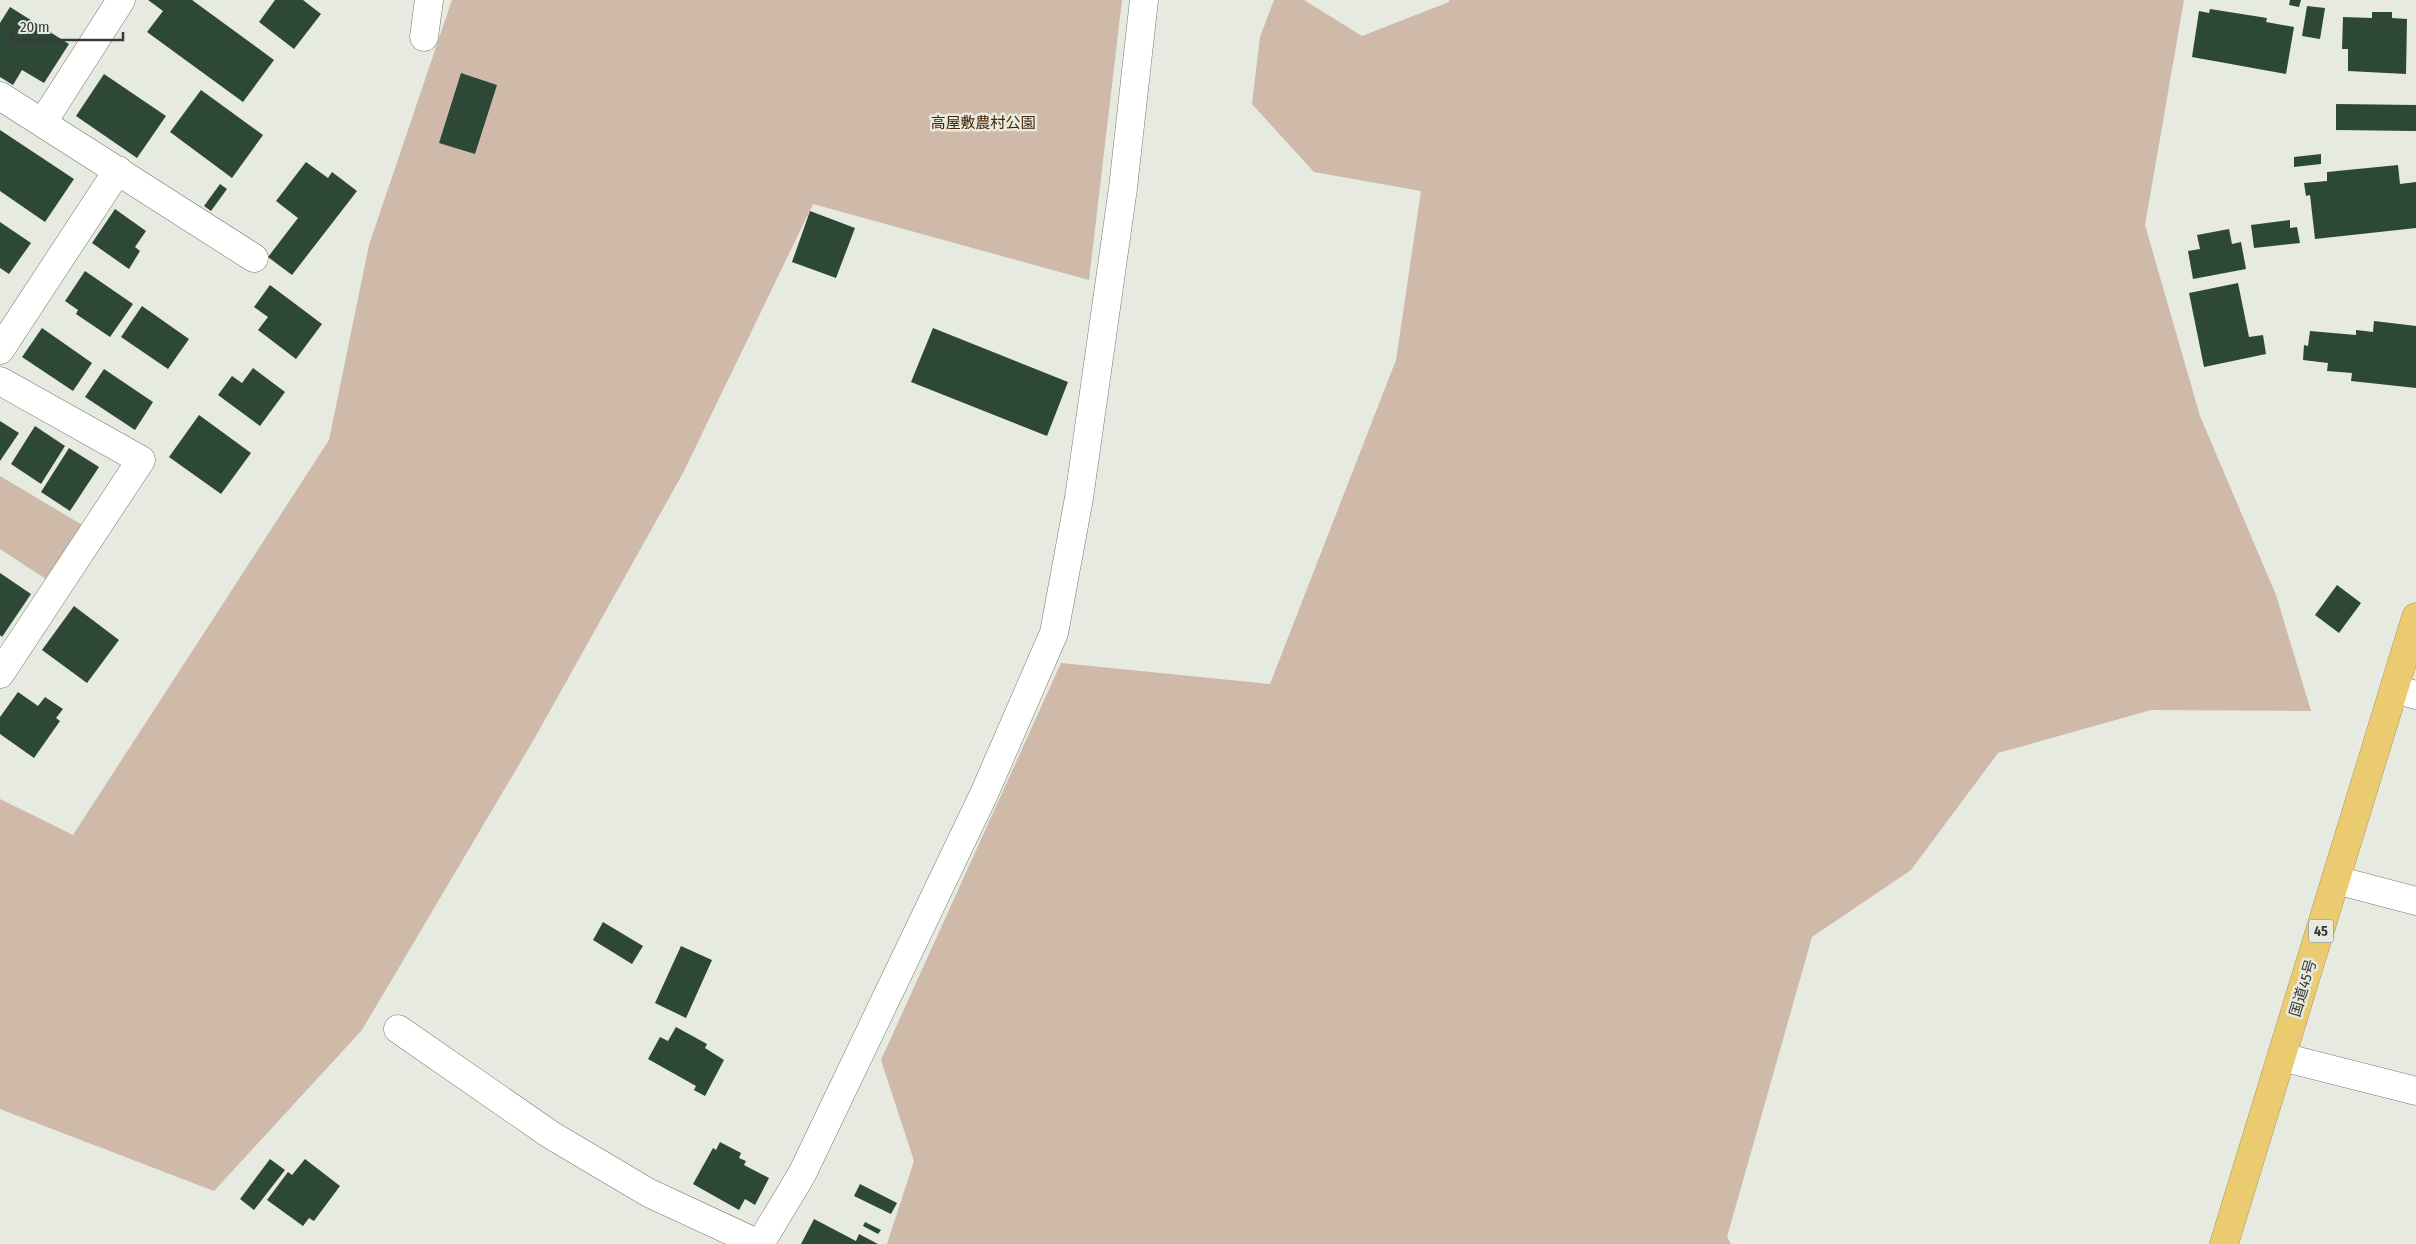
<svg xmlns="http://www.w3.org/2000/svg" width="2416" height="1244" viewBox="0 0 2416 1244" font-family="'Fira Sans Condensed','Noto Sans JP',sans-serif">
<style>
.green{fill:#cfb9a9}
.building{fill:#2e4837}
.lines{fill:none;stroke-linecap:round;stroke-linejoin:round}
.minor-casing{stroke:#767971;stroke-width:29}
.highway-casing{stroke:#ad985c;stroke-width:29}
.minor{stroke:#fff;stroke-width:28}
.highway{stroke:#ebcb70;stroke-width:28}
.labels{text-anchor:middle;stroke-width:5;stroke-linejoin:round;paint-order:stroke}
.shield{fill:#e6eae0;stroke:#6d6f69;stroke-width:1}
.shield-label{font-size:14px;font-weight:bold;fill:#393a36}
.park-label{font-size:15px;fill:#492400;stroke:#e6eae0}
.street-label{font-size:15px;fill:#393a36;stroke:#e6eae0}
</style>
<rect width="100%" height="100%" fill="#e6eae0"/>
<path class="green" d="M452,0h670l-33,280 -276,-76 -130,269 -150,268 -171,289 -148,161 -214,-82v-310l73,36 256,-395 40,-195z
M1274,0h30l58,36 87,-34v-2h735l-39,225 55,191 76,179 35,116 -160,-1 -153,43 -87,117 -99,67 -85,300 4,7h-844l27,-83 -33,-101 180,-397 209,21 126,-324 25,-169 -107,-19 -62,-68 8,-67z
M0,476l94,56 -36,55 -58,-38z"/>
<path class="building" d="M148,0h44l82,60 -31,42 -96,-70 16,-21z
M275,0h28l18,14 -27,35 -35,-27z
M2290,0h11l-2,7 -10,-2z
M2307,6l18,2 -5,31 -18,-3z
M10,7l59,37 -25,39 -22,-13 -9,15 -13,-8v-54z
M2210,9l57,9 -1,4 28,5 -8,47 -94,-17 7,-46 10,2z
M2372,12h20v6l15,1 -1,55 -58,-3v-22h-6l1,-32 29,1z
M461,73l36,12 -22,69 -36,-11z
M104,74l62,42 -29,42 -61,-42z
M201,90l62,45 -31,43 -62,-46z
M2336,104l80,1v26l-80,-1z
M0,130l74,49 -29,43 -45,-31z
M2321,154v10l-27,3v-10z
M306,162l22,16 4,-6 25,19 -65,84 -24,-18 30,-39 -22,-17z
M2398,165l2,19 16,-2v46l-101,11 -5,-44 -4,1 -2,-13 23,-2v-9z
M220,184l7,5 -16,22 -7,-5z
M115,209l31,22 -11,16 5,4 -11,18 -37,-26z
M810,211l45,17 -19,50 -44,-16z
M2290,220v8l7,-1 3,16 -46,5 -3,-23z
M0,222l31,21 -22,31 -9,-6z
M2229,229l3,15 9,-2 5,27 -53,10 -5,-28 12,-2 -3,-14z
M85,271l48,33 -23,33 -34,-23 2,-4 -13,-9z
M2238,283l11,54 14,-2 3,19 -62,13 -15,-74z
M270,285l52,39 -26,35 -38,-29 10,-13 -14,-10z
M142,306l47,33 -21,30 -47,-32z
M2374,321l42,5v62l-65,-7 1,-8 -25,-2 1,-8 -25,-3 1,-15 4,1 2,-15 46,4v-5l17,2z
M42,328l50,35 -19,28 -51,-34z
M933,328l135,54 -21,54 -136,-54z
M253,368l32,24 -25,34 -42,-31 14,-19 10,7z
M104,369l49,33 -18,28 -50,-33z
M199,415l52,38 -30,41 -52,-37z
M0,421l19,12 -19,28z
M35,426l30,20 -24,38 -30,-20z
M69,448l30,19 -29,44 -29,-19z
M0,573l31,21 -29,43 -2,-2z
M2337,585l24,18 -22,30 -24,-18z
M74,606l45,34 -32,43 -45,-33z
M18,692l20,14 7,-9 18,12 -7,9 4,3 -26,37 -34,-24v-17z
M603,922l40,24 -11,18 -39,-24z
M681,946l31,14 -26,58 -31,-15z
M676,1027l31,17 -2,4 19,12 -19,36 -11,-6 2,-4 -48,-27 12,-22 8,4z
M720,1142l21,11 -2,5 7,3 -2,4 25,13 -14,27 -10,-6 -6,11 -46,-26 20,-36 3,2z
M270,1159l15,11 -31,40 -14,-11z
M305,1159l35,27 -26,35 -5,-3 -6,8 -36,-26 21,-28 4,3z
M860,1184l37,19 -6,11 -37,-18z
M814,1219l42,22 3,-7 19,10h-77z
M865,1222l16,8 -3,4 -15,-8z"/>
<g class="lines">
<defs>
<path id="minor" d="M424,37l5,-37
M0,96l254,162
M43,122l78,-122
M0,350l118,-180
M0,381l141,79 -141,214
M2394,689l22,6
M2336,880l80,21
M398,1029l153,106 98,58 110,51
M2282,1057l134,34
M760,1244l42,-70 182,-380 70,-161 25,-135 44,-310 21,-188"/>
<path id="highway" d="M2224,1244l192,-627"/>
</defs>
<use href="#minor" class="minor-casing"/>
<use href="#highway" class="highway-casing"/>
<use href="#minor" class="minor"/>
<use href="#highway" class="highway"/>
</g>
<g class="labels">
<rect class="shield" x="2308.5" y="919.5" width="25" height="23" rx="4"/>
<g class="shield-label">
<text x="2321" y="936">45</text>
</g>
<g class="park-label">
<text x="983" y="128">高屋敷農村公園</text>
</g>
<g class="street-label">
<text transform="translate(2303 988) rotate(-73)" y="5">国道45号</text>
</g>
</g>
<path d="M12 32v8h111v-8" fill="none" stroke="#393a36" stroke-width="2.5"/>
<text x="20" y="32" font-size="15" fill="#393a36" stroke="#e6eae0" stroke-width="4" paint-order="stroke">20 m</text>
</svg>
